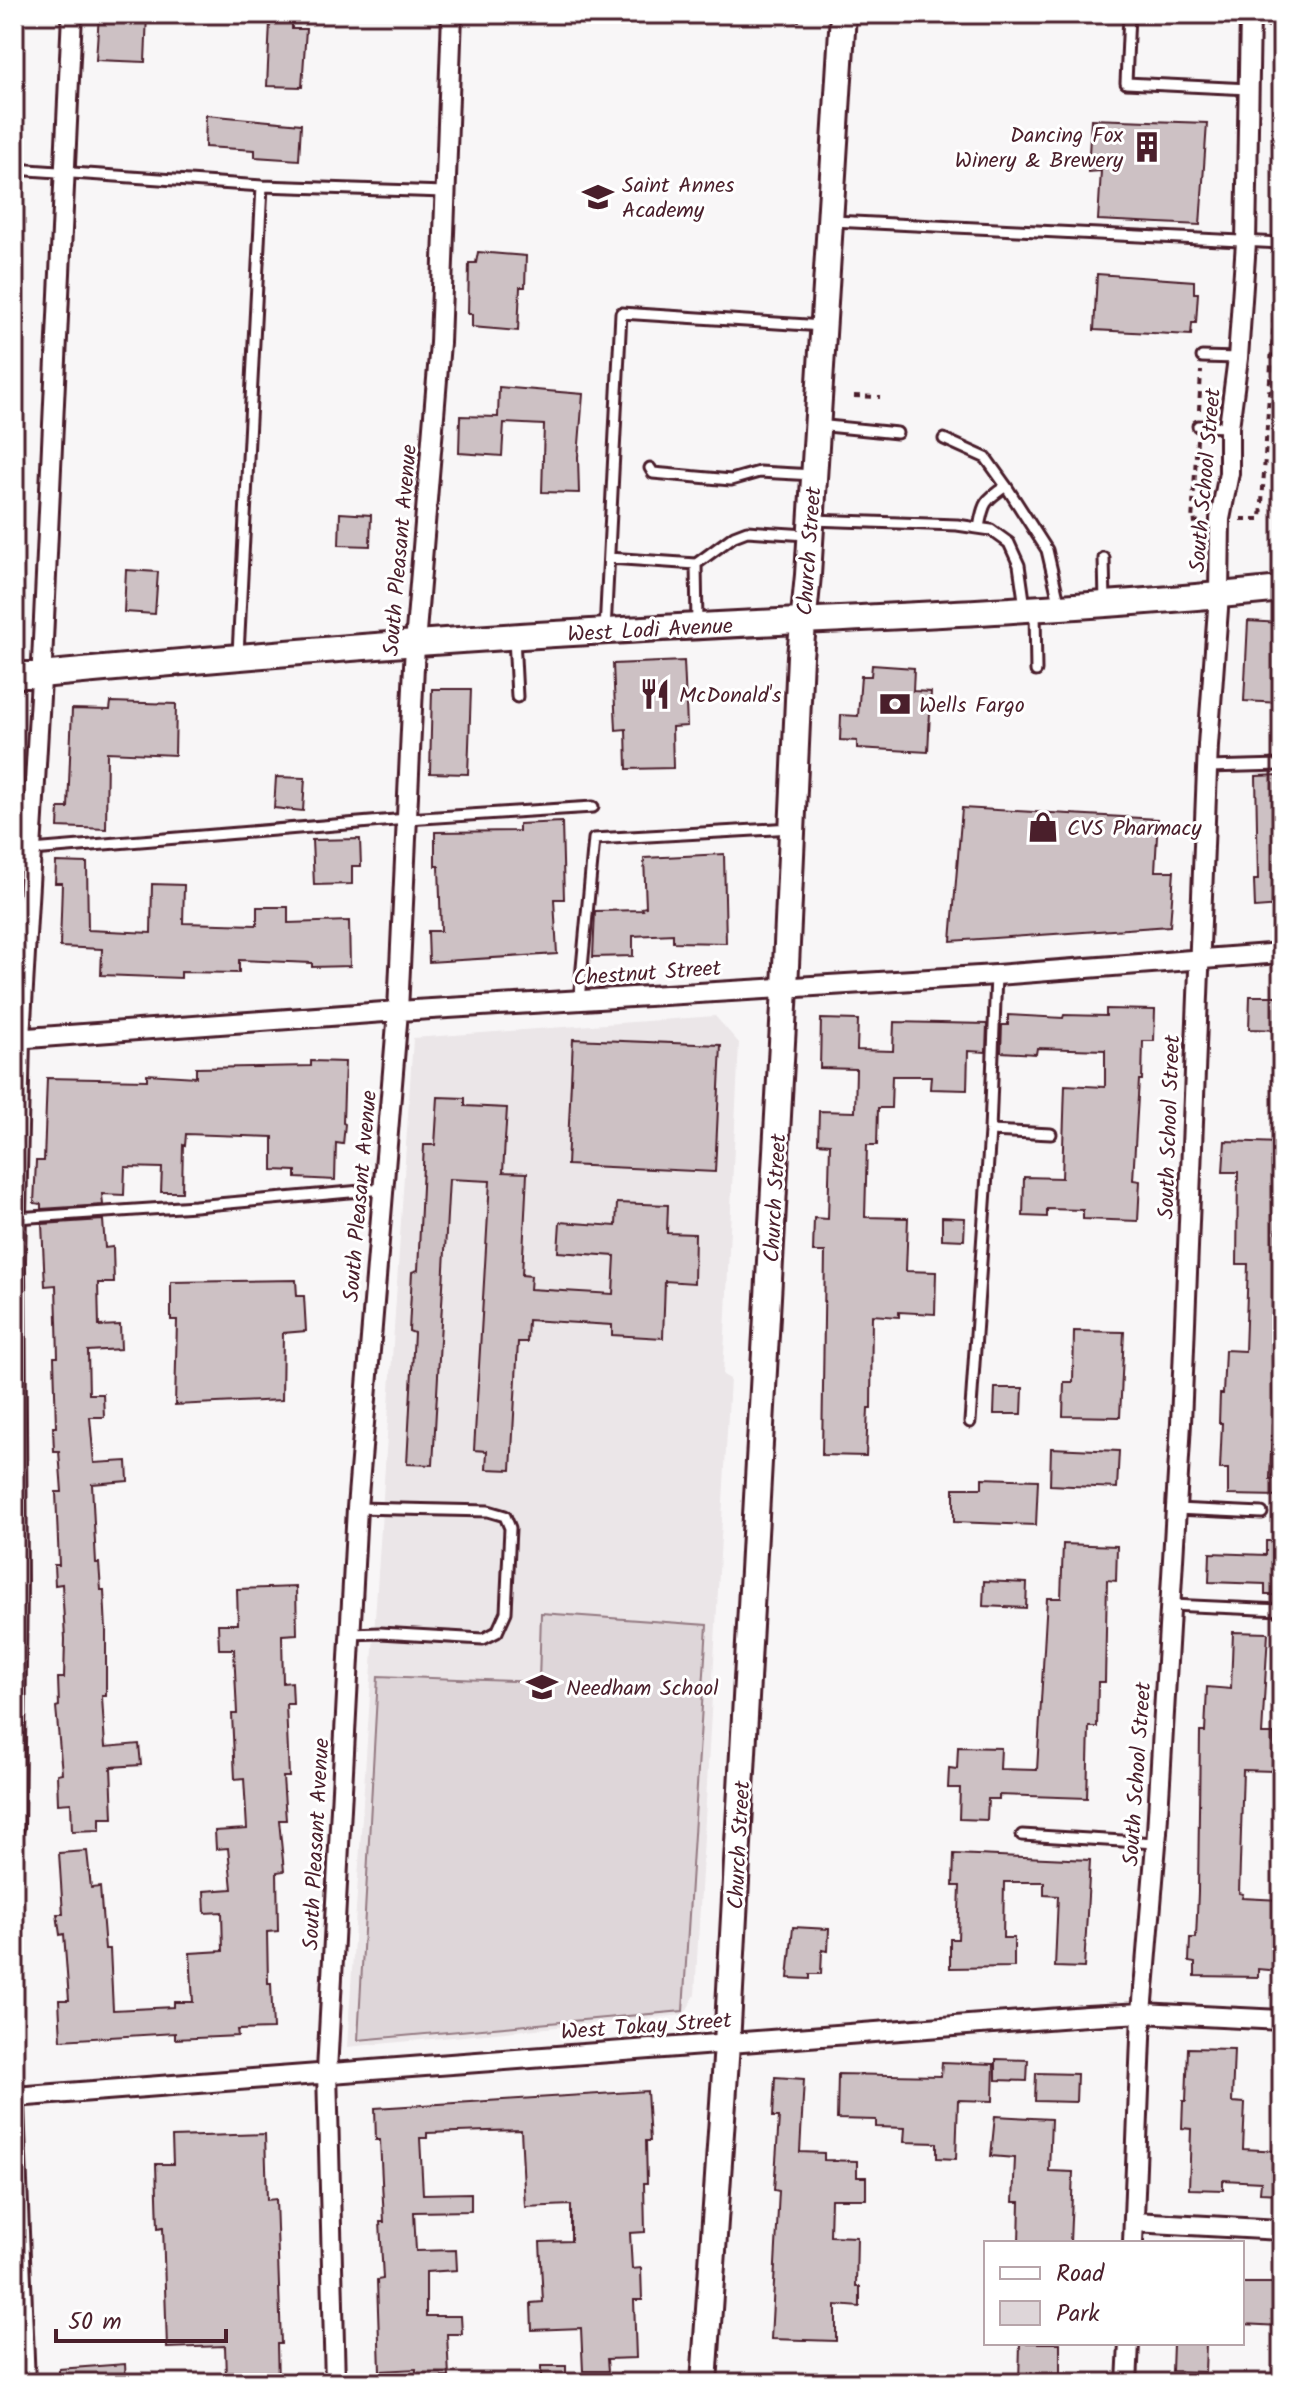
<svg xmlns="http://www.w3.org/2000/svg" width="1296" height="2397" viewBox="0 0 1296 2397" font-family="Kalam,sans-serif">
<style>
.built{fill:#ebe6e8}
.green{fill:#ded6d9;stroke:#947a82;stroke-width:2}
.building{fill:#cdc1c4;stroke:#4a1f2b;stroke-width:2}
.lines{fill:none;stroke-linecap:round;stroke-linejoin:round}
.lane-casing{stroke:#4a1f2b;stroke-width:15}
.street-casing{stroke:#4a1f2b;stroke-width:24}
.secondary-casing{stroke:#4a1f2b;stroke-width:30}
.path{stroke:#4a1f2b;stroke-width:4;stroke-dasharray:6 6;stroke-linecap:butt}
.lane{stroke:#fff;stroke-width:9}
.street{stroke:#fff;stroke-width:18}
.secondary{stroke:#fff;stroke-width:24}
.labels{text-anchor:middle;stroke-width:6;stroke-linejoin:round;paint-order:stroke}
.poi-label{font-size:22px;fill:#4a1f2b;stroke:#fff;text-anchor:start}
.street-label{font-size:22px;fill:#4a1f2b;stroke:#fff}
</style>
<rect width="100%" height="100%" fill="#f8f6f7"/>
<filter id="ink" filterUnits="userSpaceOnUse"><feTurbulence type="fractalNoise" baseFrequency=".0125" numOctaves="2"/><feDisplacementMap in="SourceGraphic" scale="16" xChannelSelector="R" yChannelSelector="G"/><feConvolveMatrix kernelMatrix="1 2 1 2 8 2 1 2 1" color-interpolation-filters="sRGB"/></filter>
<g filter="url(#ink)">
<path class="built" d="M715,1016l24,27 -16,332 7,4 -35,616 -11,20 -337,32 66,-1009z"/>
<path class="green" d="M541,1613l166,12 -24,386 -325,29 20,-364 161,6z"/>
<path class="building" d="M99,14h48l-2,48 -49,-2z
M270,22l22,1v6h14l-4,58 -35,-1z
M206,115l95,9 -2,36 -44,-3v-7l-50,-3z
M1091,119l116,4 -7,102 -102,-5 3,-49 -13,1z
M478,252l48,4 -1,31h-5l-2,44 -46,-4v-13h-4l1,-51h7z
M1097,274l97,7v12h4l-2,30h-4l-1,12 -97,-5z
M499,387l84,7 -5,63 1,36 -37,-1 2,-67 -40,-2 -2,33 -43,-3 1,-37 38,1z
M340,513l31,2 -1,31 -31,-1z
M126,570l32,2 -3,42 -31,-2z
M1248,621l34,2v80l-38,-2z
M684,661l3,65 -15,1 1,41 -46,1 -1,-40 -10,1 -3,-66z
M872,665l42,3 -1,23 18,1 -3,60 -71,-4v-7l-17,-1 1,-25 17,1 3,-40h10z
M432,689h39l-3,85 -38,-1z
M111,702l65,2 -1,51 -68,-3 -1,77 -48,-2 1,-19h9l4,-99 38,1z
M1282,775v131l-27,2 -1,-28h4l-2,-104z
M276,777l29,1 -2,33 -29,-3z
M962,808l196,11 -3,52h19l-4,55 -219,15z
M562,822l2,77h-10l3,55 -128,8 -1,-31h13l-2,-65h-4v-34l84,-1v-7z
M360,839l1,27h-9v18l-38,1 -2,-45z
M724,854l2,89 -53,-1v-8l-40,2v20l-40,1 2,-46 48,-1 -1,-2 4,-1 -2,-49z
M56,862l31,1 1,67 63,3 1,-49 32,1 -1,38 74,2v-18h31v16l61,-2 1,45 -38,1v-4l-73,-3v13l-58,-1v6l-80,-3 1,-26 -42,-2 2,-64h-7z
M1250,996h32v34l-33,-1z
M1106,1009l49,1 -1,31h-11l-1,39h-3l-6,100 7,1 -2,40 -55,-2v-9l-36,-1v8l-24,-1 1,-39 38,1 3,-93 40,2v-37l-68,-2 -1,6 -35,-2 1,-27h6v-10l55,3 1,-3 42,1z
M821,1019l37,1 -1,30 36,1 1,-29 93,2 -1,28 -18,-1 -1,39 -37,-1 1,-13h-39l-1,32h-13l-1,37h-10l-2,72 43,1 -2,53 30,1 -1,42 -36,-2v5l-27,-2 -1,93h-3l-2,48 -44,-1 3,-203h-12l1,-34 14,1 2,-75 -12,-1 1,-32 36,1 1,-43 -36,-1z
M573,1039l148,6 -6,127 -148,-7z
M311,1061l34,1 -2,61 2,1 -2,20 -7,-1 -1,37 -39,-2v-7l-23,-1v-33l-87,-3 -1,12 -2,-1 -1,47h-21l1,-24 -37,-1 -1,28 -22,-1 1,11 -62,4v-5l-7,-1 2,-42h8l3,-83 100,2v-6l49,3v-9l115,-2z
M438,1097l27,1v8l42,2 -4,64 24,1 -5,102 9,1 -1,13 83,5 2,-38 -57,-4 2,-30 56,4 1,-23 51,2 -1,28 28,1 -1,49 -29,-2 -2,57 -51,-3v-10l-84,-5 -1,22h-9l-7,128 -25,-1 1,-18 -13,-1 16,-269 -41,-2 -16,286 -26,-1 7,-131 -5,-2 3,-59 6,-2 6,-125h11z
M1225,1141l57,2v71h-5l-2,75h6l-1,33h-4l-2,73h8v30l-10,-1 -2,55h12v17l-54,-1v-26h-8l2,-46h-3l1,-29h3l2,-44 20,1 3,-87h-11l1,-92h-15z
M942,1217l23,1 -1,22 -22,-1z
M103,1220l2,28 8,-1 1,36h-16l1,43 21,-1 1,24 -33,2 1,43h14l1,23h-14l4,46 33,-2 1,20 -36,3 4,79h3l2,27h3l2,41v65h-4l3,51 34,-3 2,21 -30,2 2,51h-13v12l-28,1 -1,-28 -13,1 -1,-30 5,-1 -6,-66 3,-1 -1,-28h6l1,-39 -3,-55 -7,1 -1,-20h5l-3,-73h6l-3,-41h-5l-1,-24h3l-2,-70h4l-2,-72 -11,1 -3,-62z
M296,1280l1,16h7l2,35 -23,2 -1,67 -107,5 2,-85h-6v-38z
M1074,1331l50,1 -4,85 -57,-1 1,-34h9z
M995,1388h28l-1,26h-28z
M1051,1448l68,3 -2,37 -67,-3z
M982,1478l56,2 -2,45 -82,-3v-34h28z
M1266,1541h16v54h-17v-11l-56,-2 1,-29 56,2z
M1063,1544l54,2 -1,35 -9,-1 -2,102h-7l-1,45h-8l-2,71 -88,-3v4h-11l-1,21 -28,-1 1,-31h-12l1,-20 8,1 1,-22 43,1 -1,21 37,1 10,-172h14z
M984,1581l43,2 -1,25 -43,-2z
M296,1587l1,47 -15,1 1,48 9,-1 1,22h-7l3,73h-6l3,43h-7l5,51 -7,1 1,59 -11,1 1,51h3l2,46 -36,1 1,6 -63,3v-6l-114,7 -2,-40h10l-5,-66 -4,1 -3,-21h6l-4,-61 28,-2 4,37 9,-1 5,62h5l3,61 61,-3v-5h19l-3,-49 33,-2 -1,-39 -17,1 -1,-22 28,-2 -4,-41 -12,1 -1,-18 32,-2 -3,-51 -9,1 -3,-65h5l-3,-65h-15l-1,-25h20l-1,-35z
M1233,1632l35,1 -6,101h12l-1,37 -30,-1 -4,123 4,1 -1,4 40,2v71l-24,-2v8l-63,-1v-13l-6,-1 1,-24h6l2,-46 2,-160h5l2,-45 24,2z
M954,1854l136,6 -6,108 -29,-1 3,-71 -14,-1v-13h-40l-1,56h11v29l-64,1v-29h8l2,-53h-7z
M793,1927l36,2 -1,22 -6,-1 -1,24h-11v5l-22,-1z
M1188,2048l46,1 -2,53 13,1 -2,46 39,2v43l-22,-1 1,-11 -38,-2v10l-34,-1 2,-60 -9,-1 1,-27h3z
M996,2059l32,1 -1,21 -31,-1z
M942,2062l52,2 -1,37 -35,-1 -2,59 -19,-1v-15l-33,-1 1,-14 -29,-1v-7l-39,-1 1,-45 103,2z
M1036,2073l41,1 -1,28 -41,-1z
M775,2077l29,2 -4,73 24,1v7l33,1v16h9v22h-35l-1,37 27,1 -1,50h4v20l-24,-2v36l-65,-2 8,-148 -5,-1 5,-73h-6z
M647,2091l3,50h-4l1,42h-3l1,49 -15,1 2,36 9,-1 1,32h-8l2,58 -29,1 1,12h-25l-2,-43 -49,2 -1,-27 12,-1 -3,-60 31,-1v-36l-46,2 -4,-77 -94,3v5h-7l3,56 48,-1v18l-57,1 2,39 40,-1 1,20 -31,2v44h35l1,18h-15l2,43 -33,1v-9l-36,2 -3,-91 6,-1 -3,-57h4l-4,-82h-4l-1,-32z
M995,2116l56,3 -2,52 24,1 -3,71h-51l1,-41h-7l2,-44 -24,-2z
M265,2134l2,66 9,-1 5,145h-4l1,39h-43v-6h-9l-1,-31 -58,2 -4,-121 -5,1 -2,-64h17l-1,-27z
M1242,2283h40v43l-40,-2z
M1020,2343h40v40h-41z
M1173,2343l33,1 -1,28 -33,-1z
M125,2364l1,19h-67v-14z
M541,2366h25v17h-25z"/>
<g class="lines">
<defs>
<path id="lane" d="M1129,14l-3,69 123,6
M14,169l248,17 183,6
M833,221l449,22
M1202,357l36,1
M817,425l80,8
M1198,426l31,1
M944,439l42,19 20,28 41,64 13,56
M650,468l3,5 78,7 28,-8 55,3
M812,520l145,5 34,5 18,13 10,22 6,42
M979,528c4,-25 6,-28 27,-42
M609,558l87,6
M1104,558l1,45
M1035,611l1,60
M697,624l-1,-60 38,-28 13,-5 60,4
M605,631l16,-318 202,13
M514,637l3,60
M238,654l24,-468
M1208,767l74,-2
M32,850l375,-31 186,-12
M579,1000l15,-161 198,-11
M990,1131l61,3
M16,1218l179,-12 188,-17
M970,1422l20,-291 6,-156
M1176,1509l86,4
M1171,1605l111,5
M350,1634l30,-1 103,6 14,-7 9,-20 4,-84 -5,-12 -17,-5 -131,-3
M1022,1835l134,8"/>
<path id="street" d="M1235,14l47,2
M14,1039l384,-28 598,-36 286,-22
M14,1827l3,-246 -2,-321 5,-222 22,-376 30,-648
M14,2097l1073,-81 55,-3 140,7
M14,2106l11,277
M1134,2222l148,8
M1133,2243l9,-230 15,-181 24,-409 27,-678 11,-150 1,-76 9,-46v-46l9,-69 8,-116 4,-228
M335,2383l-8,-312 30,-563 41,-497 17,-367 25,-301 12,-329
M1127,2383l2,-40"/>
<path id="secondary" d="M14,672l4,3h22c189,-18 378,-34 568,-44 224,-13 450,-19 674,-42
M704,2383l23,-339 58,-1056 15,-332 8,-81 35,-561"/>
</defs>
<use href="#lane" class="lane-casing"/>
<use href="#street" class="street-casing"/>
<use href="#secondary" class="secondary-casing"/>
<path class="path" d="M760,14l3,4 37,2
M854,396l26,1
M1199,410l2,-39
M1197,439l-5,83 8,-1
M1241,519h20l15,-233"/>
<use href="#lane" class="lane"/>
<use href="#street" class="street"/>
<use href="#secondary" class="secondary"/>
</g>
</g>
<defs>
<symbol id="building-bare" viewBox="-9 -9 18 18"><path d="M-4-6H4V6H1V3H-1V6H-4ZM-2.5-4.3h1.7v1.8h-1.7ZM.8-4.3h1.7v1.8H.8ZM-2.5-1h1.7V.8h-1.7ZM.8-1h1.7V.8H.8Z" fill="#4a1f2b" stroke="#fff" stroke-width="2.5" paint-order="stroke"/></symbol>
<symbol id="school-bare" viewBox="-9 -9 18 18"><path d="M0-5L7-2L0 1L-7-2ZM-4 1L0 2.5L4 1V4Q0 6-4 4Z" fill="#4a1f2b" stroke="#fff" stroke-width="2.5" paint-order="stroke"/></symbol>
<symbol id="restaurant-bare" viewBox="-9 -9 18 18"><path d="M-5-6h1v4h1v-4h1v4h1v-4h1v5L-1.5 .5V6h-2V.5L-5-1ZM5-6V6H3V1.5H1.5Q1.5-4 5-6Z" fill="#4a1f2b" stroke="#fff" stroke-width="2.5" paint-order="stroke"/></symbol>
<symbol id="bank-bare" viewBox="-9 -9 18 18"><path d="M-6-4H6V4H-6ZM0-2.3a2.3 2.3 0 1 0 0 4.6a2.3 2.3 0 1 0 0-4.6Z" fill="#4a1f2b" stroke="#fff" stroke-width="2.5" paint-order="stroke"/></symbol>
<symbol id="shop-bare" viewBox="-9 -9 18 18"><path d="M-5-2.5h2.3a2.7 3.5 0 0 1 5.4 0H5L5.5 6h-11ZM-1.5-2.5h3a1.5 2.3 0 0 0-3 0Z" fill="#4a1f2b" stroke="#fff" stroke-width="2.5" paint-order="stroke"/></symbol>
</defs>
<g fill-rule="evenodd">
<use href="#building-bare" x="1125" y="125" width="44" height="44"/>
<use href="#school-bare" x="576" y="175" width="44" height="44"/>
<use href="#restaurant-bare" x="633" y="672" width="44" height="44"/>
<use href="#bank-bare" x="873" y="682" width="44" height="44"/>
<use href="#shop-bare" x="1021" y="805" width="44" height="44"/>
<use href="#school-bare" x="520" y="1665" width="44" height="44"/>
</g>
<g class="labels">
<g class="poi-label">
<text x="1123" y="142" text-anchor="end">Dancing Fox<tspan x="1123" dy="25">Winery &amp; Brewery</tspan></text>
<text x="622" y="192">Saint Annes<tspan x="622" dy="25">Academy</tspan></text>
<text x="679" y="702">McDonald's</text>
<text x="919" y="712">Wells Fargo</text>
<text x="1067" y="835">CVS Pharmacy</text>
<text x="566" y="1695">Needham School</text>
</g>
<g class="street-label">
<text transform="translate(1204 480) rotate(-85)" y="8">South School Street</text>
<text transform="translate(399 550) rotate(-85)" y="8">South Pleasant Avenue</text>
<text transform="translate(808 551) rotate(-86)" y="8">Church Street</text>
<text transform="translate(650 629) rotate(-3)" y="8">West Lodi Avenue</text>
<text transform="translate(647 972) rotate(-4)" y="8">Chestnut Street</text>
<text transform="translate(1168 1127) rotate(-88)" y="8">South School Street</text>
<text transform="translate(359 1196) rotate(-85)" y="8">South Pleasant Avenue</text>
<text transform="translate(774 1198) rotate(-87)" y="8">Church Street</text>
<text transform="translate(1136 1774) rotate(-86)" y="8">South School Street</text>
<text transform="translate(315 1844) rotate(-87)" y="8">South Pleasant Avenue</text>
<text transform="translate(738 1845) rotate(-87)" y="8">Church Street</text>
<text transform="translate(646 2025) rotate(-4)" y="8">West Tokay Street</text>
</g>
</g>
<rect width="1296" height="2397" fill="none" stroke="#fff" stroke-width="48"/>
<rect x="24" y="24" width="1248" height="2349" fill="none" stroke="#4a1f2b" stroke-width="3" filter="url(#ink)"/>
<rect x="984" y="2241" width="260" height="104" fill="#ffffff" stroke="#b7a5aa" stroke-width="2"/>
<rect x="1000" y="2267" width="40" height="12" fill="#ffffff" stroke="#b7a5aa" stroke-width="2"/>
<text x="1056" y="2281" font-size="24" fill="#4a1f2b">Road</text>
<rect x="1000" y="2301" width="40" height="24" fill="#ded6d9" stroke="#b7a5aa" stroke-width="2"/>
<text x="1056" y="2321" font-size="24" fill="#4a1f2b">Park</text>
<path d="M56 2329v12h170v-12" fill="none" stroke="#4a1f2b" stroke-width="4"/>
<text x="68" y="2329" font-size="24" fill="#4a1f2b" stroke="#ffffff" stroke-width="6" paint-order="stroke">50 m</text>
</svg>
